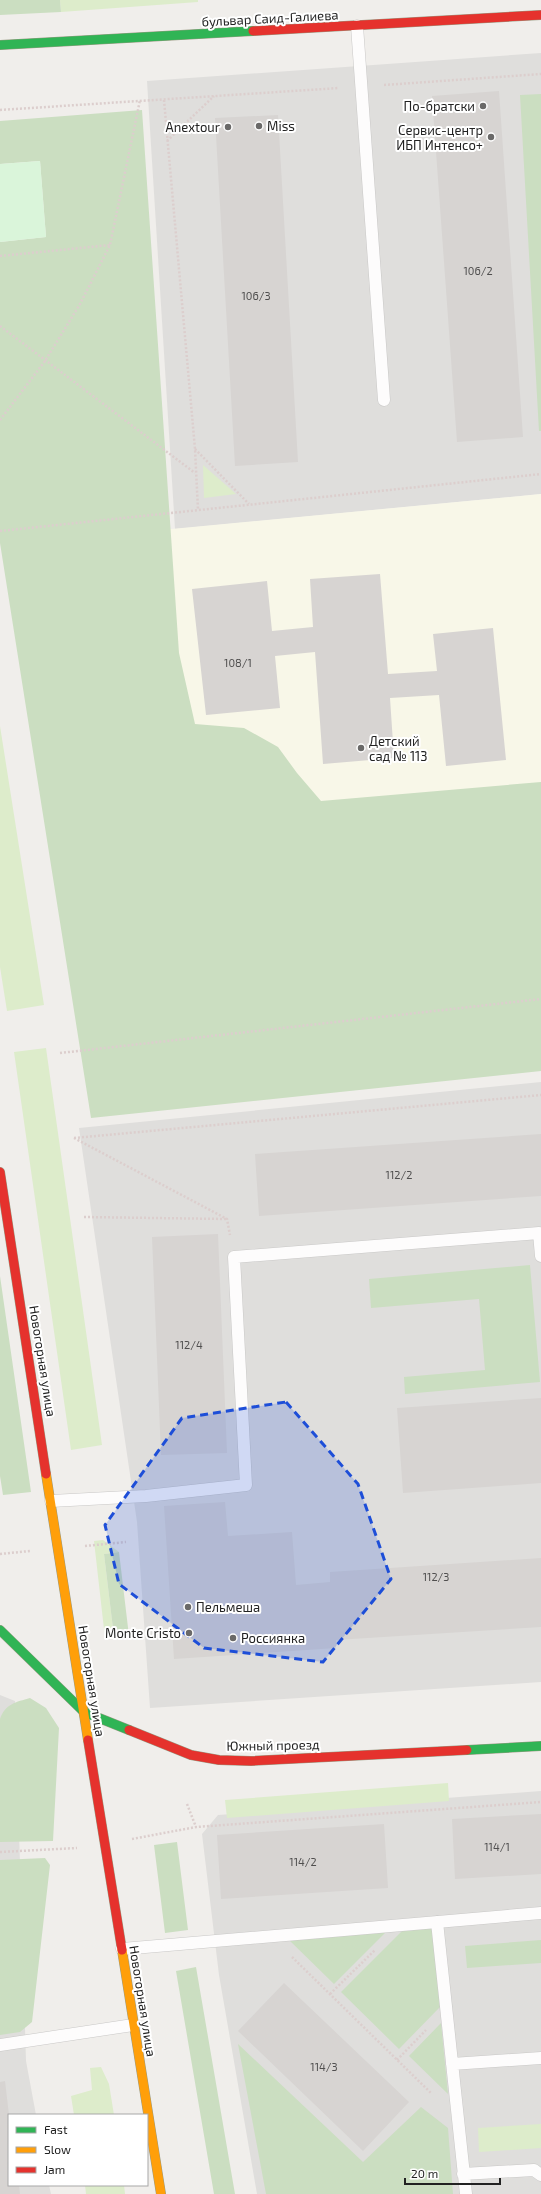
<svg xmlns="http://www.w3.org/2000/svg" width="541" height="2194" viewBox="0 0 541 2194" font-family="'Exo 2',sans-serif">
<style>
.residential{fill:#dfdedc}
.education{fill:#f8f7e8}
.grass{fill:#ddeccb}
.forest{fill:#cbdec1}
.park{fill:#daf5da}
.building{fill:#d7d4d2}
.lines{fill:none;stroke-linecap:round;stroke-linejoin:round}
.lane-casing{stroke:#c9c8c7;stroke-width:13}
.fast-casing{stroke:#999a82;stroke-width:10}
.slow-casing{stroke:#999a82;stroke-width:10}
.jam-casing{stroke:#999a82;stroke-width:10}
.path{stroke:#dccecd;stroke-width:2.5;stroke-dasharray:2 2;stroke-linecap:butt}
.lane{stroke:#fdfcfc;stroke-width:12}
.fast{stroke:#30b455;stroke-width:9}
.slow{stroke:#ff9f0a;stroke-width:9}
.jam{stroke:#e5322d;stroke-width:9}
.marked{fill:#1d4ed8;fill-opacity:0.2;stroke:#1d4ed8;stroke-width:3;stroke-dasharray:8 5;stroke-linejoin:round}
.poi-dot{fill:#6a6968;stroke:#fff;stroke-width:1.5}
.labels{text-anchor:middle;stroke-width:4;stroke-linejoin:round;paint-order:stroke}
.number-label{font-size:11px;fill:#4f4e4e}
.street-label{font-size:13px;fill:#222;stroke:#fff}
.poi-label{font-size:13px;fill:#222;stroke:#fff;text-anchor:end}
</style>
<rect width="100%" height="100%" fill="#f0eeeb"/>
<path class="residential" d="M541,53v441l-366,35 -28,-448z
M541,1082v600l-391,26 -13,-186 -58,-394z
M0,1695l15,6 11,360 10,54h-27v70h40l2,9h-51z
M541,1791v403h-284l-38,-219 -17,-141 16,-19z"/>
<path class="education" d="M541,494v472l-337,32 -43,-468z"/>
<path class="grass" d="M60,0h138v2l-137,10z
M203,465l33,29 -32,4z
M0,726l44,279 -37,6 -7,-44z
M46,1048l56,397 -31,5 -57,-398z
M103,1540l16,12 -15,2 10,83 -9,1 -11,-97z
M448,1783l1,18 -222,17 -2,-18z
M101,2067l8,17 5,31h-40l-3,-19 21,-6 -2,-22z
M541,2124v24l-62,4 -1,-24z
M85,2185h39l1,9h-39z"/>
<path class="forest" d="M0,0h60l1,12 -61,3z
M541,94v337h-2l-19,-336z
M142,110l37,543 16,71 49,4 34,19 19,26 24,28 220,-19v289l-450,47 -91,-575v-301l46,-5 -6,-76 -40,3v-43z
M530,1265l10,117 -135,12 -1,-17 81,-7 -6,-71 -108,9 -2,-29z
M0,1276l31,216 -28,3 -3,-19z
M119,1552l10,84 -15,1 -10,-83z
M30,1698l16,10 13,20 -6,113 -53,1v-123c5,-15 16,-17 30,-21z
M177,1842l11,88 -23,3 -11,-88z
M45,1858l5,7 -18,157 -12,10 -20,3v-175z
M432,1928l8,79 -41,42 -58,-57 61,-61z
M387,1931l-53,53 -45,-44z
M541,1940v23l-74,5 -2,-22z
M196,1967l39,227h-21l-38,-223z
M441,2023l7,71 -39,-38z
M238,2044l125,118 58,-55 27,21 5,66h-187z"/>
<path class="park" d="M40,161l6,76 -46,5v-78z"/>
<path class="building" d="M499,91l24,346 -66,5 -25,-346z
M278,115l20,347 -63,4 -20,-348z
M380,574l8,100 49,-3 -4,-37 60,-6 13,132 -60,6 -7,-71 -49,3 4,60 -71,6 -8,-112 -40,4 5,52 -74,7 -14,-126 75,-8 5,50 41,-4 -3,-48z
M541,1134v62l-282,20 -4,-62z
M218,1234l9,219 -66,2 -9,-218z
M541,1398v85l-138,10 -6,-85z
M225,1502l3,34 64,-4 4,53 34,-3v-10l211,-14v69l-205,13v8l-162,11 -10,-153z
M541,1814v60l-86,5 -3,-60z
M384,1824l4,64 -167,11 -4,-64z
M284,1983l125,119 -46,49 -125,-120z
M5,2081l4,34v70h10l1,9h-20v-112z"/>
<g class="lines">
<defs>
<path id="lane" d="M357,26l27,374
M51,1501l95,-5 100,-11 -12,-228 305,-24 2,23
M437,1922l29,272
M122,1949l419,-36
M0,2045l133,-20
M452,2064l89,-6
M463,2174l71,-4 7,5"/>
<path id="fast" d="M0,45l253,-14
M0,1630l84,82 45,18
M467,1750l74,-4"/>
<path id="slow" d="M46,1474l42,266
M122,1950l39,244"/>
<path id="jam" d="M253,31l288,-16
M0,1172l46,302
M129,1730l62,25 28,5 32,1 216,-11
M88,1740l34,210"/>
</defs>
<use href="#lane" class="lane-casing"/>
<use href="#fast" class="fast-casing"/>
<use href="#slow" class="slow-casing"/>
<use href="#jam" class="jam-casing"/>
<path class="path" d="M384,85l157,-11
M164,100l31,349 3,61
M0,110l339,-22
M167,141l47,-45
M0,256l110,-11
M0,326l195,147
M0,420l45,-59 35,-57 30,-59 30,-145
M195,449l54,55
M0,531l541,-57
M60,1053l481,-54
M74,1138l467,-43
M74,1138l153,81 3,16
M84,1217l142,2
M85,1546l41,-4
M0,1554l30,-3
M187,1804l9,23
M132,1839l64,-12 345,-25
M0,1852l77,-4
M292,1957l139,136
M330,1994l45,-44
M397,2060l29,-30"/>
<use href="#lane" class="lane"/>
<use href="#fast" class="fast"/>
<use href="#slow" class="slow"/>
<use href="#jam" class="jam"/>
</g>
<path class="marked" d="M286,1402l72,82 33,95 -68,83 -119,-14 -85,-64 -14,-59 77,-107z"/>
<g class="poi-dot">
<circle cx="483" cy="106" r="4"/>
<circle cx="259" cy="126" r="4"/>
<circle cx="228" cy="127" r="4"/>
<circle cx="491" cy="137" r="4"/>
<circle cx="361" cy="748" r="4"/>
<circle cx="188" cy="1607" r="4"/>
<circle cx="189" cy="1633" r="4"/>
<circle cx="233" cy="1638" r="4"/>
</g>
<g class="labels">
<g class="number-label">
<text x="478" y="275">106/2</text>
<text x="256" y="300">106/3</text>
<text x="238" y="667">108/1</text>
<text x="399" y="1179">112/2</text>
<text x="189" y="1349">112/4</text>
<text x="436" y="1581">112/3</text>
<text x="497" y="1851">114/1</text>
<text x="303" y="1866">114/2</text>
<text x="324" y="2071">114/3</text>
</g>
<g class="street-label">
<text transform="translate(270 18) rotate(-3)" y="5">бульвар Саид-Галиева</text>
<text transform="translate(43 1361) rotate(81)" y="5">Новогорная улица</text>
<text transform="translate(92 1681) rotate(81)" y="5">Новогорная улица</text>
<text transform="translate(273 1745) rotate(-1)" y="5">Южный проезд</text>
<text transform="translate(143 2001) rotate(81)" y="5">Новогорная улица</text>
</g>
<g class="poi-label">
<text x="475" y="111">По-братски</text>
<text x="267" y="131" text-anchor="start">Miss</text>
<text x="220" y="132">Anextour</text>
<text x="483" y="135">Сервис-центр<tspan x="483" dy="15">ИБП Интенсо+</tspan></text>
<text x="369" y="746" text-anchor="start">Детский<tspan x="369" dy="15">сад № 113</tspan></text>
<text x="196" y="1612" text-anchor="start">Пельмеша</text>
<text x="181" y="1638">Monte Cristo</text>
<text x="241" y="1643" text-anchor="start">Россиянка</text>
</g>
</g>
<rect x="8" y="2114" width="140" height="72" fill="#ffffff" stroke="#a7a7a7"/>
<rect x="16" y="2127" width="20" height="6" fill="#30b455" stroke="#a7a7a7"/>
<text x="44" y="2134" font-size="12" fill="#222222">Fast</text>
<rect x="16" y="2147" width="20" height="6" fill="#ff9f0a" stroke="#a7a7a7"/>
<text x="44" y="2154" font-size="12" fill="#222222">Slow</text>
<rect x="16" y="2167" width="20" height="6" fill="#e5322d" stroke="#a7a7a7"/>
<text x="44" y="2174" font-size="12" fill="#222222">Jam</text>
<path d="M405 2178v6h95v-6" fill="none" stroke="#222222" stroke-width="2"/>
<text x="411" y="2178" font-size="12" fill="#222222" stroke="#ffffff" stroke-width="3" paint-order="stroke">20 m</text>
</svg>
